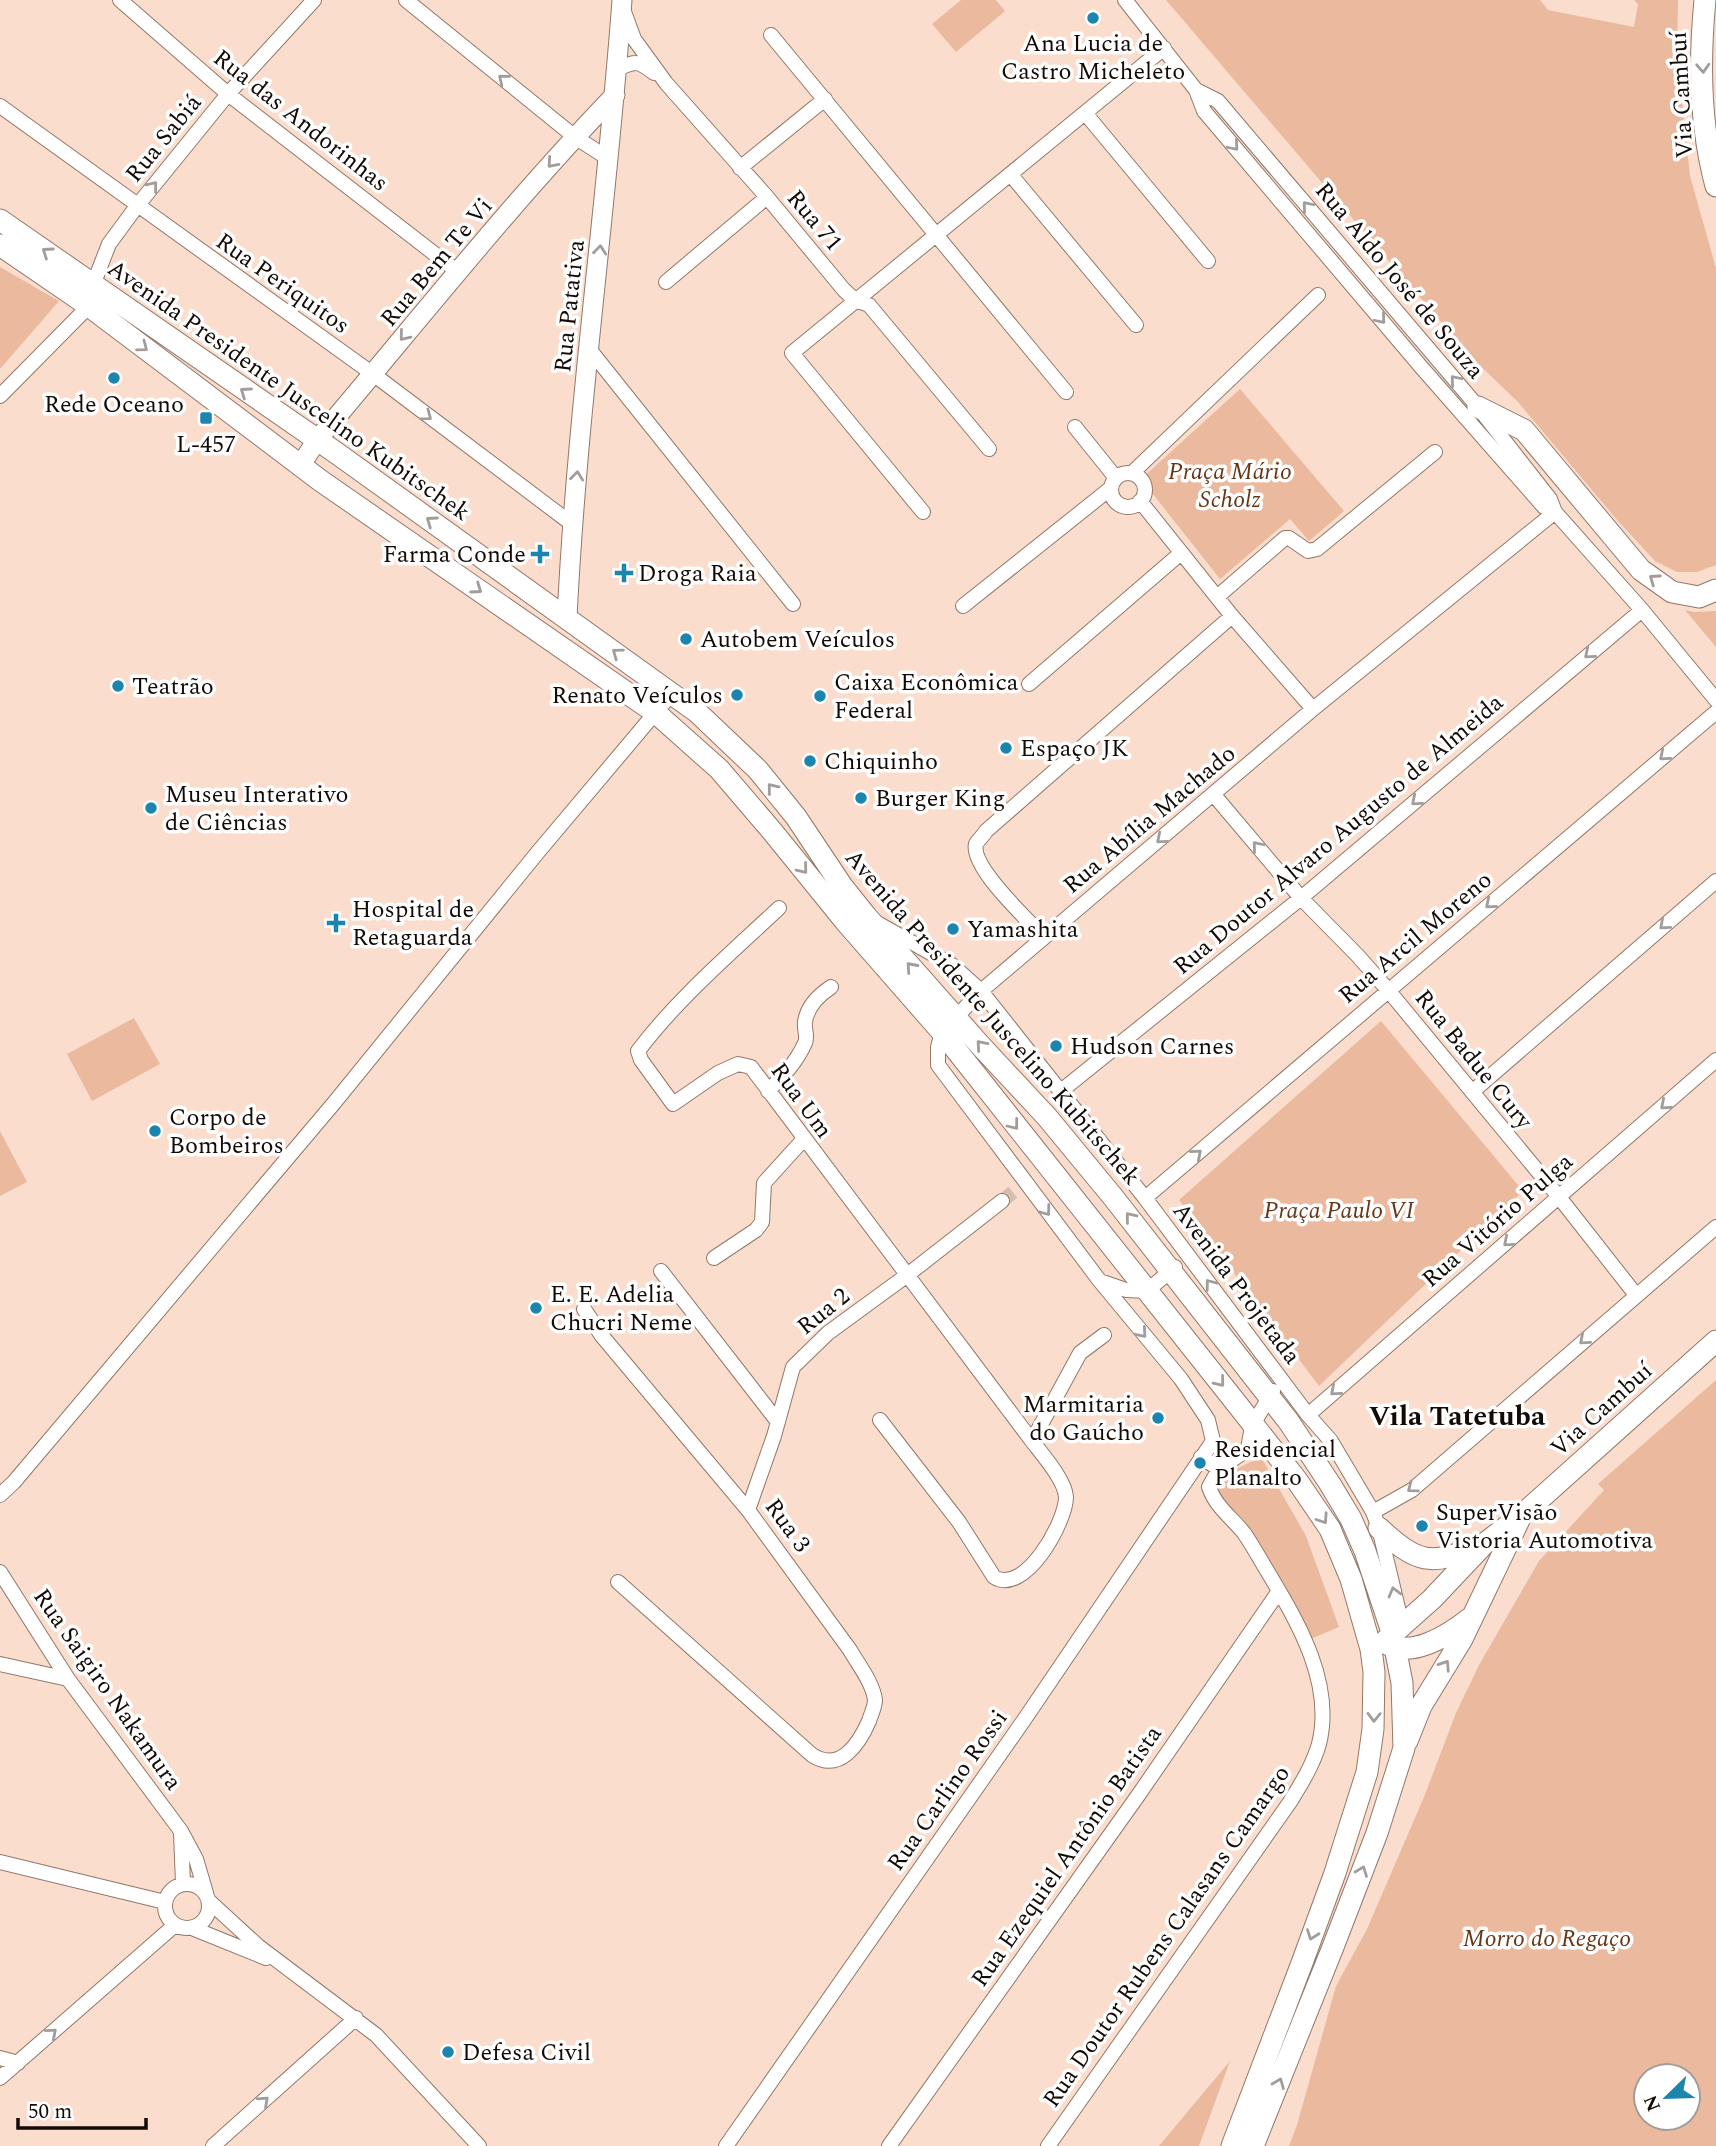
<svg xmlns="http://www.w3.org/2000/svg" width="1716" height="2146" viewBox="0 0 1716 2146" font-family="Spectral,serif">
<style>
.green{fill:#ebba9e;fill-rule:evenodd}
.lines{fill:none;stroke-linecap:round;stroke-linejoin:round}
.minor-tunnel{stroke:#d7bdaf;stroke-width:14;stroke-dasharray:14 7;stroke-linecap:butt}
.minor-casing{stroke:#927869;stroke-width:16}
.secondary-casing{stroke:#927869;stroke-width:21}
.primary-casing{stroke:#927869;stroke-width:23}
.minor{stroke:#fff;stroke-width:14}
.secondary{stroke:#fff;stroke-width:19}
.primary{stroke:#fff;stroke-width:21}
.oneway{stroke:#a19d9b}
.poi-dot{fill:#1c85ae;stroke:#fff;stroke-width:2.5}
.labels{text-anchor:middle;stroke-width:7;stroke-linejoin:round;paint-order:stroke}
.poi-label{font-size:24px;fill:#130a05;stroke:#fff;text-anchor:start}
.street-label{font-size:24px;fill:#130a05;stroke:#fff}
.park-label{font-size:24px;font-style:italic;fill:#673617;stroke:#fff}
.quarter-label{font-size:28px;font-weight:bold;fill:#130a05;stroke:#fff}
</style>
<rect width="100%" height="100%" fill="#faddcd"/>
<path class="green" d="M961,0h35l9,11 -49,41 -24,-28z
M1166,0h374l8,10 86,17 4,-23 -4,-4h44l-1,57 13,119 26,92v297l-19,7h-20l-22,-11 -37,-40 -100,-119 -48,-46z
M0,267l59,34 -59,68z
M1240,389l104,122 -35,30 -19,-22 -70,60 -79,-100z
M1685,610l9,2 22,-1v36z
M134,1018l26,46 -68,37 -25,-47z
M1381,1021l142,170 -204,195 -140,-186z
M0,1131l27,51 -27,14z
M1716,1380v766h-427l8,-21 39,-139 31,-57 57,-132 32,-84 23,-48 60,-104 65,-71 -6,-6zM1646,2076h42v42h-42z
M1261,1457l45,79 33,91 -33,14 -94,-145 7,-27 7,5z
M1230,2061l-31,85h-40z"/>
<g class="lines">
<path class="minor-tunnel" d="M1002,1201l15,-12"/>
<defs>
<path id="minor" d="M120,0l108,94 230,178
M406,0l169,137 34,22
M1125,0l71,90 8,21 218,257 122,139 11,5
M623,9l11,30 32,44 101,114 77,93 11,10 14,5 120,144
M771,35l295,357
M617,69c20,-8 20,-9 37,4
M1196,90l22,11 260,306 72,92 5,13 87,98 74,90
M0,106l373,268 199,150
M1085,113l123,148
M740,168l85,-69
M1011,175l125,150
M666,282l101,-85
M590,350l203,254
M0,396l89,-90 4,-21 16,-41 28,-38 91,-112 86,-94
M1075,427l41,51
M1132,473l186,-178
M1111 490a17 17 0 1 1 34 0a17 17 0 1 1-34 0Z
M1140,501l92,115 81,93
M923,512l-131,-159 372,-305
M1217,597l68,-59h4l19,13 9,-2 118,-97
M963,606l148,-118
M1029,684l152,-131
M1214,795l87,103 57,58 30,34 171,207 77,98
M779,908c-48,45 -101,90 -141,143l3,9 32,44 45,-31 20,-9 13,3 281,374c10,13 33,39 34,56 0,25 -41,99 -72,80l-35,-55 -79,-102
M879,924l73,41 29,26 164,207 163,217 23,26 42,71 6,16 24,101
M1044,937c-15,-16 -74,-70 -68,-93 2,-4 8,-9 10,-13l246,-215
M768,1091c15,-15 28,-28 37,-48 3,-7 -1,-13 0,-21 2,-15 14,-27 26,-35
M1061,1091l240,-193 341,-288
M1472,1092l244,-211
M1145,1198l571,-486
M714,1258l42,-28 6,-8 2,-39 39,-43
M661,1271l117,151
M1100,1281l26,9 21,1 28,-24
M584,1309l18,27 146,174 102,140c8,14 23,33 25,50 0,7 -4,14 -6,21 -10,23 -29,52 -57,34l-194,-173
M1308,1415l408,-355
M1032,1441l48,-88 24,-18
M1219,1469l29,-20 4,-23 21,-35
M0,1495l14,-13 320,-379 204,-251 134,-159
M748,1510l26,-74 19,-69 35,-34 78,-57 96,-75
M1373,1512l39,-22 304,-263
M0,1572l68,107 113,152 15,28 10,34
M0,1664l68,15
M181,1833l2,51
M0,1862l165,40
M165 1906a22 22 0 1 1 44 0a22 22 0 1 1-44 0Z
M210,1902l48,44 118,89 103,111
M192,1928l74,30
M0,2058l18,5
M0,2078l175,-153
M213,2146l143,-128
M726,2146l298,-426 189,-279 -5,-21 -27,-41 -82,-99 -161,-215v-18l4,-15 39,-41 332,-282 242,-197
M889,2146l248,-349 142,-206
M1048,2146l242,-344c11,-18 23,-37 29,-58 15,-60 -20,-120 -50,-170 -8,-13 -16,-28 -25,-41 -12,-15 -29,-27 -35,-46l10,-18 -18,-12"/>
<path id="secondary" d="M300,466l17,-26c98,-115 192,-235 298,-345
M567,618c10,-207 40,-412 55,-618"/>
<path id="primary" d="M1705,0c-6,61 -5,127 11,186
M0,220l335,232 362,260 61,58 38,47 46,69 24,30 114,129 67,72 66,80 176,225 41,62 21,35 14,32 27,81 10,51 2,65 -27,85 -44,114 -80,199
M0,245l89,61 232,175 335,232 63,56 53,62 73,90 97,111 295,372 59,75 34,50 21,50 20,70 3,23 -1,57 -6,43 -32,101 -33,90 -70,183
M1478,407l46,23 117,140 31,22 27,5 17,-7
M1379,1528c39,36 51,38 100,18
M1386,1640l46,-41 52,-55 38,-29 194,-174
M1384,1642c26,18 65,-7 85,-23
M1407,1741l14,-35 41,-67 57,-119"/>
</defs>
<use href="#minor" class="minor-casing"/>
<use href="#secondary" class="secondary-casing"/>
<use href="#primary" class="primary-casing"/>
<use href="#minor" class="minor"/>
<use href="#secondary" class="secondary"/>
<use href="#primary" class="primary"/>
</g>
<defs><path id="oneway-chevron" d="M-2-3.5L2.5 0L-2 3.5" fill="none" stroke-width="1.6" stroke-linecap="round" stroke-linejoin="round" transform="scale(1.75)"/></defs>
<g class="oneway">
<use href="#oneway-chevron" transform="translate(1703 68) rotate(87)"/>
<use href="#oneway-chevron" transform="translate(503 79) rotate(-141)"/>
<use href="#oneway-chevron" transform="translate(1234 146) rotate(50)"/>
<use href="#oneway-chevron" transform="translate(552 163) rotate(131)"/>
<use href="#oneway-chevron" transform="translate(153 186) rotate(-51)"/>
<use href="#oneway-chevron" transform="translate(1307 206) rotate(-130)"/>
<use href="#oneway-chevron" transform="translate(600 250) rotate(-84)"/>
<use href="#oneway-chevron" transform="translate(47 252) rotate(-145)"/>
<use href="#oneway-chevron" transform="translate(1381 319) rotate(50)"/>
<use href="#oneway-chevron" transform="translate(404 336) rotate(129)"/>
<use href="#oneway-chevron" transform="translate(143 347) rotate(37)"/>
<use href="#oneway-chevron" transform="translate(1455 380) rotate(-130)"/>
<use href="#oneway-chevron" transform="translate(245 392) rotate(-145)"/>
<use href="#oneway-chevron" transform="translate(427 416) rotate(37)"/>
<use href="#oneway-chevron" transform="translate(577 476) rotate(-84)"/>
<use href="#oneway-chevron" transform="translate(431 521) rotate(-145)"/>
<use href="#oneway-chevron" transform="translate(1654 579) rotate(-145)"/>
<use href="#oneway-chevron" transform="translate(477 589) rotate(35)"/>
<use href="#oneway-chevron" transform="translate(617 653) rotate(-144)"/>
<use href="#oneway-chevron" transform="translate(1589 654) rotate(140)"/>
<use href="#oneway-chevron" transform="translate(1664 756) rotate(140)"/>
<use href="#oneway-chevron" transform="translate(772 788) rotate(-129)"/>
<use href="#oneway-chevron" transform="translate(1416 801) rotate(140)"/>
<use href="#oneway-chevron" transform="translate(1161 839) rotate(140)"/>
<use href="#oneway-chevron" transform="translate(1257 846) rotate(-130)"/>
<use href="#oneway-chevron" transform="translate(803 869) rotate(51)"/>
<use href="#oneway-chevron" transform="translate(1490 904) rotate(140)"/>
<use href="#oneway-chevron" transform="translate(1664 925) rotate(139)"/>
<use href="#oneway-chevron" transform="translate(911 967) rotate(-132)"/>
<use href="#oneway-chevron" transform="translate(981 1045) rotate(-131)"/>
<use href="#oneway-chevron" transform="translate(1665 1105) rotate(139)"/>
<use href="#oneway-chevron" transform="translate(1014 1125) rotate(52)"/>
<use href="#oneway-chevron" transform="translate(1197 1154) rotate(-41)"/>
<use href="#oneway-chevron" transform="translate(1046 1211) rotate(53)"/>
<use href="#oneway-chevron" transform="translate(1130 1217) rotate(-129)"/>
<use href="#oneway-chevron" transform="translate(1508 1242) rotate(139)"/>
<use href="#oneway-chevron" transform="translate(1210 1284) rotate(-127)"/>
<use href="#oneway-chevron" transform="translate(1142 1333) rotate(49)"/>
<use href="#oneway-chevron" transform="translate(1584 1340) rotate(139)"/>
<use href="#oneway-chevron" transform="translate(1220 1382) rotate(51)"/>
<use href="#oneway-chevron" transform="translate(1335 1391) rotate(139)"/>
<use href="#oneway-chevron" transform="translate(1412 1488) rotate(143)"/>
<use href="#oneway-chevron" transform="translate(1323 1519) rotate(56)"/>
<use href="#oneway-chevron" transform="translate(1394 1592) rotate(-105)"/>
<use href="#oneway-chevron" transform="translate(1445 1665) rotate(-57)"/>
<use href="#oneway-chevron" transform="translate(1374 1717) rotate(91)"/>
<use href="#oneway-chevron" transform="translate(1362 1871) rotate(-69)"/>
<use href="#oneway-chevron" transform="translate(1312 1935) rotate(110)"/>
<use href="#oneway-chevron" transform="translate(52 2033) rotate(-41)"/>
<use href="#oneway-chevron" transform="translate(1279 2083) rotate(-68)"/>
<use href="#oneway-chevron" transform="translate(264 2101) rotate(-42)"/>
</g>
<g class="poi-dot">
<circle cx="1093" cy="18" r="7"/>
<circle cx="114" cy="378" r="7"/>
<rect x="199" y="411" width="14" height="14" rx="3.5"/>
<path d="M536.5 543.5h7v7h7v7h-7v7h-7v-7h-7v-7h7z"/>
<path d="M620.5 562.5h7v7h7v7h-7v7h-7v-7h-7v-7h7z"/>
<circle cx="686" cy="639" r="7"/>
<circle cx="118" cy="686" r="7"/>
<circle cx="737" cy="695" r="7"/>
<circle cx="820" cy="696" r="7"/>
<circle cx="1006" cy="748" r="7"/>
<circle cx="810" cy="761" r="7"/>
<circle cx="861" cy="798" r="7"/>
<circle cx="151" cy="808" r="7"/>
<path d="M332.5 912.5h7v7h7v7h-7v7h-7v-7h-7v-7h7z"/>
<circle cx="953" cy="929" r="7"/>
<circle cx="1056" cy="1046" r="7"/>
<circle cx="155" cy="1131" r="7"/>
<circle cx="536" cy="1308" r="7"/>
<circle cx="1158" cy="1418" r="7"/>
<circle cx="1200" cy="1463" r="7"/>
<circle cx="1422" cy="1526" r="7"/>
<circle cx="448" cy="2052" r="7"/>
</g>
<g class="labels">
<g class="poi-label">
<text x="1093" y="51" text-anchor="middle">Ana Lucia de<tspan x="1093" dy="28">Castro Micheleto</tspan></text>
<text x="114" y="412" text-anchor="middle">Rede Oceano</text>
<text x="206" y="452" text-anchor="middle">L-457</text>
<text x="526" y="562" text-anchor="end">Farma Conde</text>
<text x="638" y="581">Droga Raia</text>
<text x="700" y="647">Autobem Veículos</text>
<text x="834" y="690">Caixa Econômica<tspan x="834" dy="28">Federal</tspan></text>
<text x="132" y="694">Teatrão</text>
<text x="723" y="703" text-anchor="end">Renato Veículos</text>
<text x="1020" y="756">Espaço JK</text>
<text x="824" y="769">Chiquinho</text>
<text x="165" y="802">Museu Interativo<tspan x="165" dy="28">de Ciências</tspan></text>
<text x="875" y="806">Burger King</text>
<text x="352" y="917">Hospital de<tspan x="352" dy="28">Retaguarda</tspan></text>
<text x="967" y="937">Yamashita</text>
<text x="1070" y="1054">Hudson Carnes</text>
<text x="169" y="1125">Corpo de<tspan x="169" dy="28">Bombeiros</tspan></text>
<text x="550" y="1302">E. E. Adelia<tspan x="550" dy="28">Chucri Neme</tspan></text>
<text x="1144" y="1412" text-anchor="end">Marmitaria<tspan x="1144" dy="28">do Gaúcho</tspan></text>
<text x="1214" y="1457">Residencial<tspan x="1214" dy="28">Planalto</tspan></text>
<text x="1436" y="1520">SuperVisão<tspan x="1436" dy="28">Vistoria Automotiva</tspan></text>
<text x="462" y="2060">Defesa Civil</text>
</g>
<g class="street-label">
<text transform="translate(1681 95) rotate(-93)" y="8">Via Cambuí</text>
<text transform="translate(301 120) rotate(38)" y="8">Rua das Andorinhas</text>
<text transform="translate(163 138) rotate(-51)" y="8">Rua Sabiá</text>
<text transform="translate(815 220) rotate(50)" y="8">Rua 71</text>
<text transform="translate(436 262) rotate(-50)" y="8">Rua Bem Te Vi</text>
<text transform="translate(1400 280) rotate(50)" y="8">Rua Aldo José de Souza</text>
<text transform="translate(283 283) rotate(35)" y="8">Rua Periquitos</text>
<text transform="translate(569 306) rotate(-84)" y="8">Rua Patativa</text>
<text transform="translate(289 390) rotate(35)" y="8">Avenida Presidente Juscelino Kubitschek</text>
<text transform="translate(1149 819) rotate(-40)" y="8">Rua Abília Machado</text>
<text transform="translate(1338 834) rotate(-40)" y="8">Rua Doutor Alvaro Augusto de Almeida</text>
<text transform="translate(1415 937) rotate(-40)" y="8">Rua Arcil Moreno</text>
<text transform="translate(993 1017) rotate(49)" y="8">Avenida Presidente Juscelino Kubitschek</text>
<text transform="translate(1474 1059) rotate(51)" y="8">Rua Badue Cury</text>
<text transform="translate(802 1100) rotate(54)" y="8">Rua Um</text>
<text transform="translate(1497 1220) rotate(-41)" y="8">Rua Vitório Pulga</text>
<text transform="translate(1237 1283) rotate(53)" y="8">Avenida Projetada</text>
<text transform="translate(823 1311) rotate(-39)" y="8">Rua 2</text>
<text transform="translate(1601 1409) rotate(-42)" y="8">Via Cambuí</text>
<text transform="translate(788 1525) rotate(54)" y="8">Rua 3</text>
<text transform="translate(108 1689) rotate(55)" y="8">Rua Saigiro Nakamura</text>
<text transform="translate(947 1790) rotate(-55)" y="8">Rua Carlino Rossi</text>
<text transform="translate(1066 1856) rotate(-55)" y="8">Rua Ezequiel Antônio Batista</text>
<text transform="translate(1166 1936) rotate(-55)" y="8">Rua Doutor Rubens Calasans Camargo</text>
</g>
<g class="park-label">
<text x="1230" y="479">Praça Mário<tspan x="1230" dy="28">Scholz</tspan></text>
<text x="1339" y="1218">Praça Paulo VI</text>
<text x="1547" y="1946">Morro do Regaço</text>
</g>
<g class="quarter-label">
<text x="1457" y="1425">Vila Tatetuba</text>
</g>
</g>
<g transform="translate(1667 2097) rotate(247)"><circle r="33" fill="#ffffff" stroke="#a19d9b" stroke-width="2"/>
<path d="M0-5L12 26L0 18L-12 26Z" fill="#1c85ae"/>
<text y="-10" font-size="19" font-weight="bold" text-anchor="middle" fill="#130a05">N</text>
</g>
<path d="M18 2118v10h128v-10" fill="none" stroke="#130a05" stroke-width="3.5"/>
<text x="28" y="2118" font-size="21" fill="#130a05" stroke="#ffffff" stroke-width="5" paint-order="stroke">50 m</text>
</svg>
